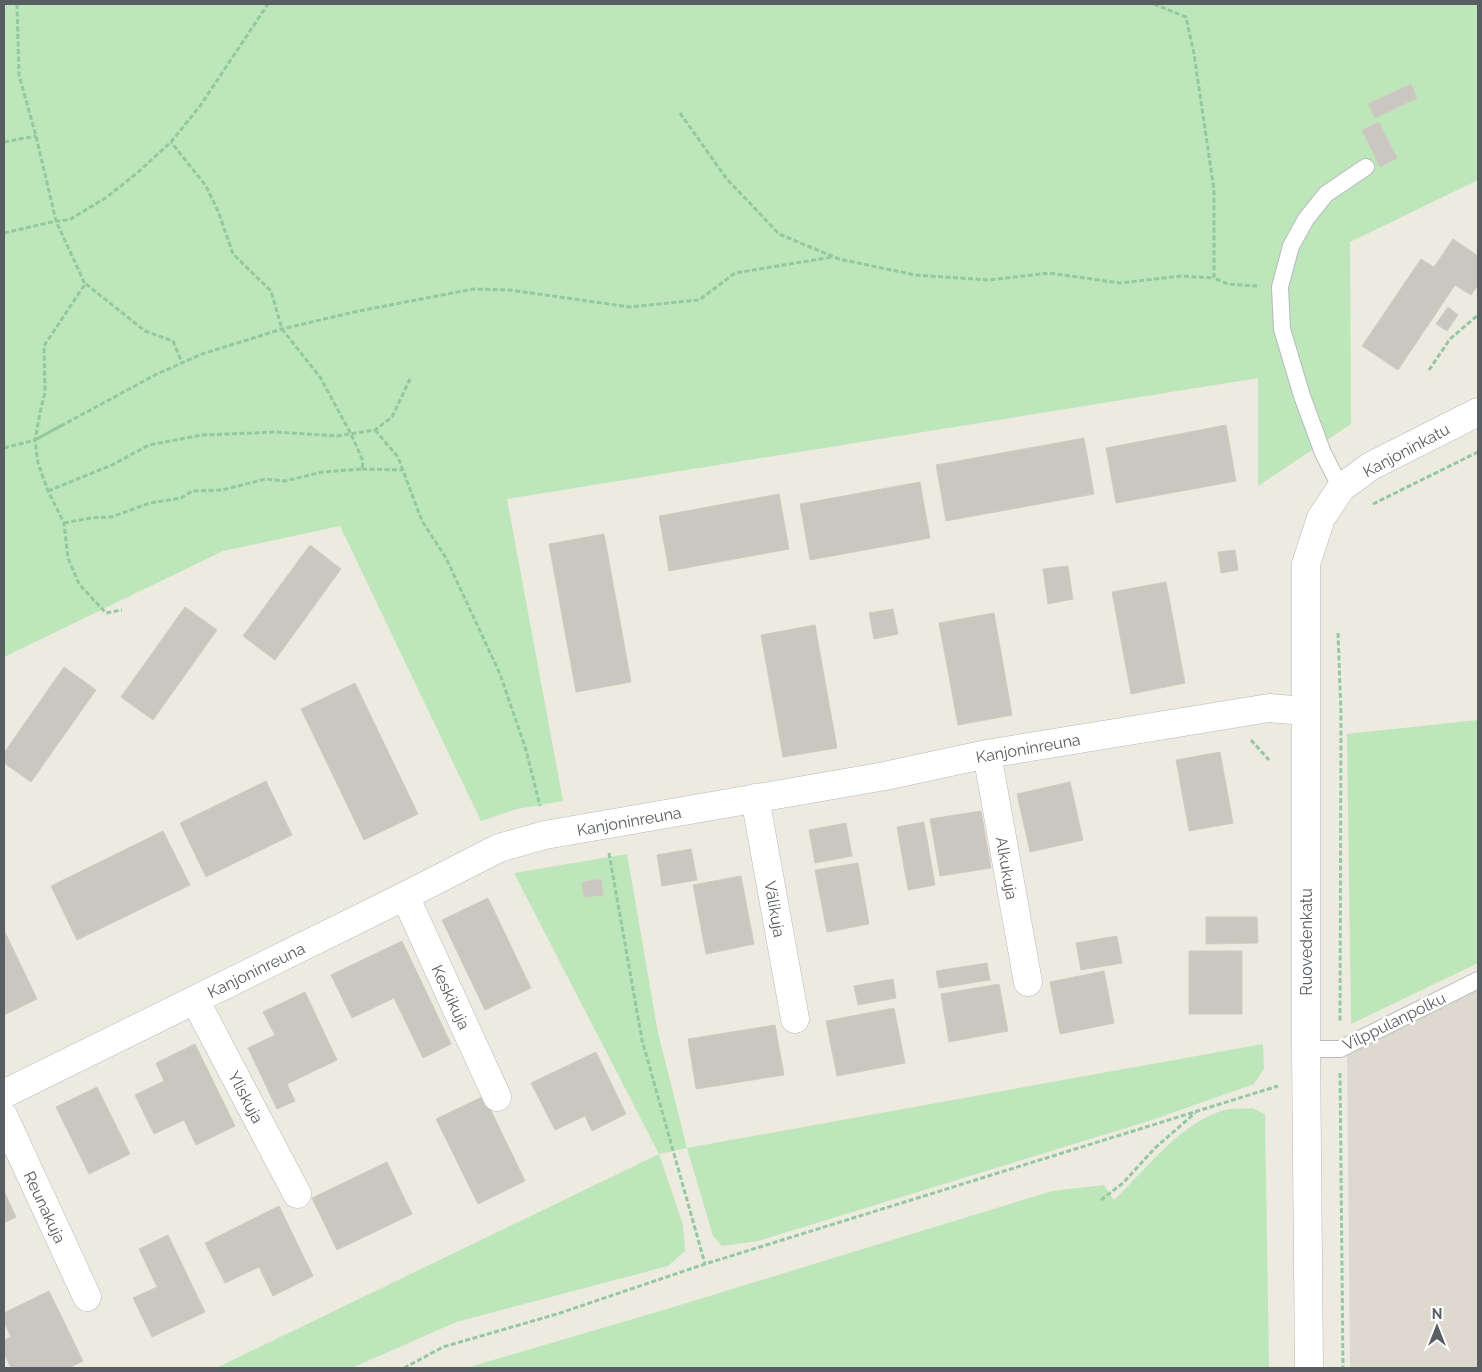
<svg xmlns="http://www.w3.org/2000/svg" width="1482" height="1372" viewBox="0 0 1482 1372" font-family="Raleway,sans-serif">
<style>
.education{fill:#ddd9cf}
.green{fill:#bde6bb}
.building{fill:#cac6c0;stroke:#d2cbbf}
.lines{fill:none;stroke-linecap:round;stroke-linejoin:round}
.lane-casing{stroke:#b6b9be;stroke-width:18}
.street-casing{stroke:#b6b9be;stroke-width:29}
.path{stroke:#94c8a1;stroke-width:3;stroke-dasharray:5 2.5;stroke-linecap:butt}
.lane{stroke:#fff;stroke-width:16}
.street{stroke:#fff;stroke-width:28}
.labels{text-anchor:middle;stroke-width:5;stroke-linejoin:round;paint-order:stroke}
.street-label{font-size:16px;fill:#595e62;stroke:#fff}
</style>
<rect width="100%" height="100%" fill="#edeae0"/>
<path class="education" d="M1478,989v379h-128l-3,-317z"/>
<path class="green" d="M4,4h1474v176l-128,62 1,182 -93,62v-108l-751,121 56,302 -46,8 -36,12 -141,-295 -117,25 -219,106z
M1478,720v243l-127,61 -4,-290z
M627,854l31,179 29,115 576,-104 1,25 -10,15 -105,37 -391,120 -36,5 -9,-10 -26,-88 -28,6 24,71 2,26 -17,15 -212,56 -104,46h-136l443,-214 -145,-281z
M1252,1108l13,6 4,254h-803l201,-59 385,-118 52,-6 10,15c34,-32 62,-73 107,-89 9,-3 22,-2 31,-3z"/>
<path class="building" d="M1411,84l6,14 -42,20 -7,-14z
M1379,122l18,36 -17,9 -18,-37z
M1453,239l25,17v29l-7,10 -16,-10 -57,85 -36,-24 59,-87 13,8z
M1448,307l10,8 -11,16 -11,-7z
M1226,425l10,56 -120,22 -10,-55z
M1084,438l10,56 -148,27 -10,-56z
M920,482l10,56 -120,22 -10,-56z
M779,494l10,55 -120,22 -10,-55z
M604,534l27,148 -55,10 -27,-148z
M310,545l31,24 -66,91 -32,-24z
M1235,550l3,20 -17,3 -3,-21z
M1068,566l5,33 -25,5 -5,-35z
M1166,582l19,101 -54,11 -19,-102z
M185,607l32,23 -64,90 -32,-23z
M893,609l5,25 -24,5 -5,-26z
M994,613l18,102 -54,10 -19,-102z
M815,625l22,123 -54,9 -22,-122z
M64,667l32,23 -65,92 -27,-19v-10z
M355,683l63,131 -54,26 -63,-131z
M1220,752l13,71 -44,8 -13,-71z
M266,781l26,54 -86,42 -26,-54z
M1070,782l13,58 -53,12 -13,-58z
M981,811l10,57 -51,8 -10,-57z
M924,822l11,63 -27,5 -11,-63z
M846,823l6,33 -37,7 -6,-33z
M163,831l27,54 -113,55 -26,-54z
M691,849l6,31 -35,6 -5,-31z
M858,863l11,61 -42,8 -12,-62z
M741,876l13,68 -48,10 -13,-69z
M601,879l2,16 -19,2 -2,-15z
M488,898l43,90 -46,22 -43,-90z
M1206,917h51l1,26 -52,1z
M4,930l33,69 -33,16z
M1117,936l5,27 -41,7 -5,-27z
M402,941l49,103 -28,14 -29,-60 -42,20 -21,-43z
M1189,951h53v63h-53z
M987,963l3,17 -51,8 -3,-17z
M1104,971l10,52 -54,11 -10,-52z
M893,979l3,19 -38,7 -4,-19z
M999,984l9,47 -59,11 -8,-48z
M305,992l32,68 -50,24 8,17 -18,8 -29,-61 27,-13 -12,-23z
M894,1008l11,55 -68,13 -11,-55z
M775,1025l9,50 -88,14 -8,-50z
M195,1044l40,82 -39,19 -12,-25 -30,14 -19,-39 29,-14 -8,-18z
M596,1052l30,62 -34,17 -7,-15 -30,14 -24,-47z
M97,1087l33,67 -41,20 -33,-67z
M484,1096l41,85 -47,23 -42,-85z
M387,1162l25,52 -75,36 -25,-52z
M4,1191l12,26 -12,6z
M279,1206l34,70 -40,20 -14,-29 -34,16 -20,-40z
M168,1235l37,77 -53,25 -19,-39 24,-11 -18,-38z
M49,1291l34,70 -14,7h-58l-7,-15v-13l7,-3 -7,-15v-9z"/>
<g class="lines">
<defs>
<path id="lane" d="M1341,488l-18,-35 -21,-57 -20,-67 -2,-42 11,-41 15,-27 20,-25 40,-27
M1306,1049h34l138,-69"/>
<path id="street" d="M987,754l41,228
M755,798l40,221
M405,896l92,201
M195,1000l102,194
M4,1094l401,-198 94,-48 46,-13 340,-59 102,-22 282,-46 36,3
M4,1117l83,180
M1309,1368l-3,-319v-485l15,-46 20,-30 30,-22 107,-54"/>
</defs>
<use href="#lane" class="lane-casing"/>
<use href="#street" class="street-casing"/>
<path class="path" d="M17,4l2,71 17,61 20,85 29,63 -41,62 1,46 -5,21 -5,27 3,23 10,28 16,32 4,35 11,26 27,29 16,-3
M1154,4l32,13 8,37 20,136v88l14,6 29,2
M680,113l46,65 53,56 60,25 76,16 74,5 60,-7 71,10 61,-7 33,2
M4,142l32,-6
M4,233l52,-12 13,-1 38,-23 30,-24 34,-31 29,-36 68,-102
M86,284l59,47 28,10 9,22
M1429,370l21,-31 28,-24
M62,425l-27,15 120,-65 47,-21 80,-25 72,-17 119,-23 37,1 120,17 69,-7 36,-27 97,-16
M375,430l23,27 24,64 24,37 54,116 26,76 14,56
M4,448l31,-8
M362,469l40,1
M48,491l64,-26 37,-20 53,-10 74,-3 61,4 38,-6 17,-13 18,-38
M1373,504l105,-52
M64,523l26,-5 21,-1 39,-14 31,-5 11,-7 30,-1 44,-11 19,2 37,-9 40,-3 1,-8 -12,-27 -31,-57 -38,-48 -11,-38 -38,-37 -15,-43 -12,-25 -35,-44
M1338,633l3,81 -1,308
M1251,740l18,20
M609,853l33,187 63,224
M1340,1073l3,295
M1101,1200l22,-17 32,-35 40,-35
M404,1368l39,-21 114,-33 148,-50 573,-178"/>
<use href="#lane" class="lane"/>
<use href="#street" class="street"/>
</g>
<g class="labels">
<g class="street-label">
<text transform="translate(1406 450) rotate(-28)" y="6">Kanjoninkatu</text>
<text transform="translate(1028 748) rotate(-10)" y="6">Kanjoninreuna</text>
<text transform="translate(629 821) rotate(-10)" y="6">Kanjoninreuna</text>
<text transform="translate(1007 868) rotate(80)" y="6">Alkukuja</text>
<text transform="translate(775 909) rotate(80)" y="6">Välikuja</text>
<text transform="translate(1306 942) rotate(-90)" y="6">Ruovedenkatu</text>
<text transform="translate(256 970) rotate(-26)" y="6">Kanjoninreuna</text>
<text transform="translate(451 997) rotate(65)" y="6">Keskikuja</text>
<text transform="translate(1394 1021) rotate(-26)" y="6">Vilppulanpolku</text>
<text transform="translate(246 1097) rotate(62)" y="6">Yliskuja</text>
<text transform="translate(45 1207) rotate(65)" y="6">Reunakuja</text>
</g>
</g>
<rect width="1482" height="1372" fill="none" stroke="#595e62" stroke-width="10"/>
<g transform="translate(1437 1327)" stroke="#ffffff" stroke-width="4" paint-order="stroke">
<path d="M0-4L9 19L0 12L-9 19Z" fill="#595e62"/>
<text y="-8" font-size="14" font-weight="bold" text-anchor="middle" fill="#595e62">N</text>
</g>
</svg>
